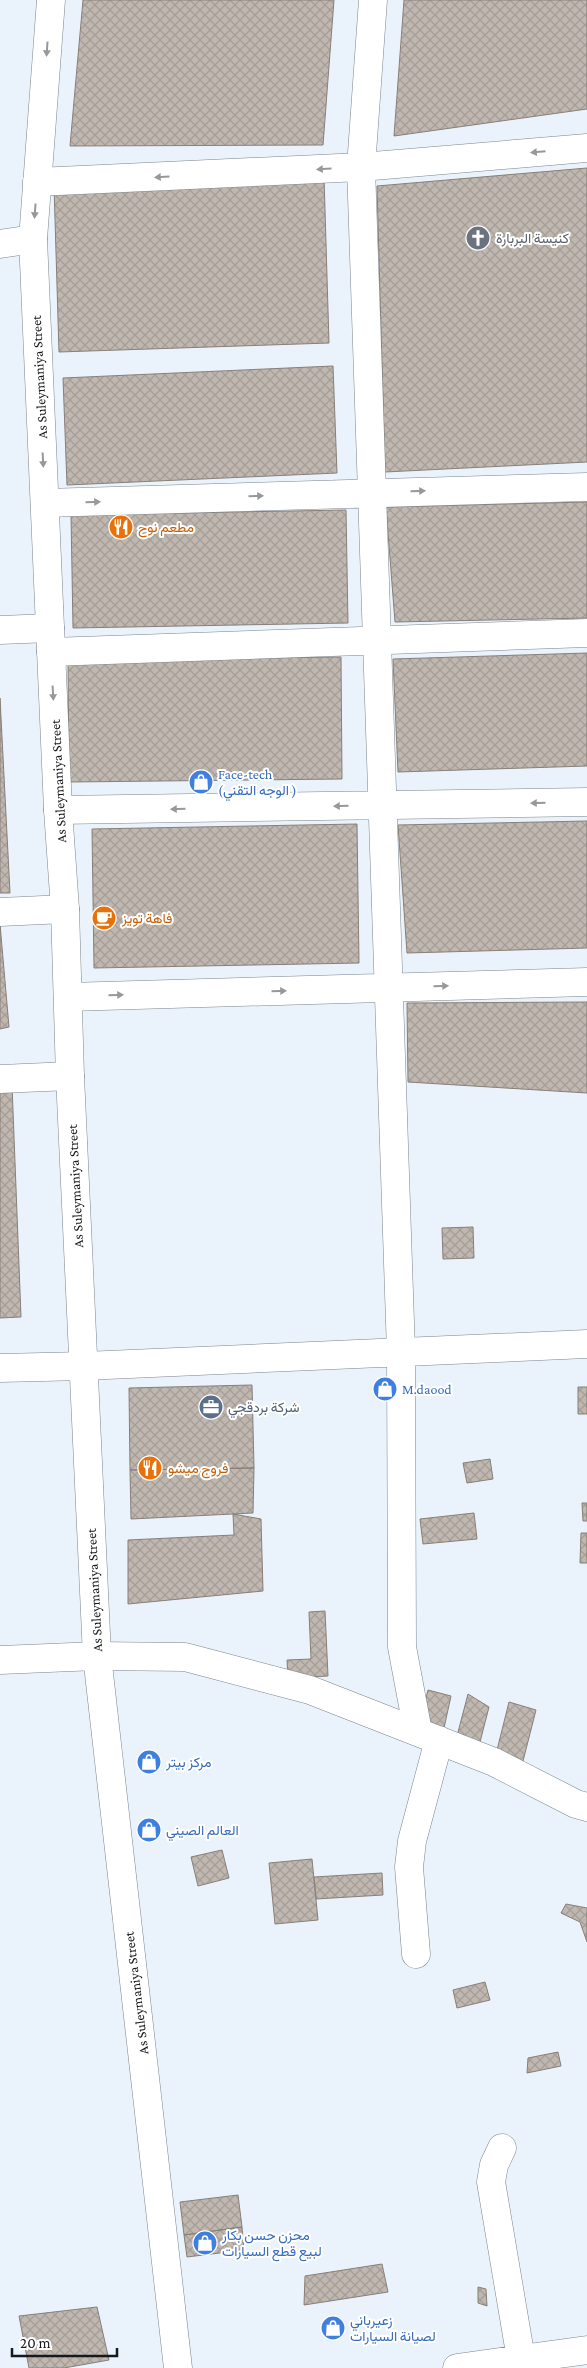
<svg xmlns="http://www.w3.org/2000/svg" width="587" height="2368" viewBox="0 0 587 2368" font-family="'Crimson Pro',Vazirmatn,serif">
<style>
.building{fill:url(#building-cross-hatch);stroke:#877f78}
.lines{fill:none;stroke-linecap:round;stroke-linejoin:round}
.minor-casing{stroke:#7c858c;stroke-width:29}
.secondary-casing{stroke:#7c858c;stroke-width:29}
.minor{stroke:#fff;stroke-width:28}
.secondary{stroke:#fff;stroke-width:28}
.oneway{fill:#979899}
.labels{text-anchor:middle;stroke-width:4;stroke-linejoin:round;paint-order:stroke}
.worship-label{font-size:14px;fill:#5b616d;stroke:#fff;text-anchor:start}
.street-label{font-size:14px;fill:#171a1d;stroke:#fff}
.food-label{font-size:14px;fill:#c56008;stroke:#fff;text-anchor:start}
.shop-label{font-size:14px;fill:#366cbe;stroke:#fff;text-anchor:start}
.service-label{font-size:14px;fill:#4e5e75;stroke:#fff;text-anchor:start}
</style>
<defs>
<pattern id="building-cross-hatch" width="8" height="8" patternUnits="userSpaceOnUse" patternTransform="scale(1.25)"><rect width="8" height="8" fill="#c0b8b0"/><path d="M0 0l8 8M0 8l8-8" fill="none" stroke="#a49e97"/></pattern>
</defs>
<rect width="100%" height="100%" fill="#eaf3fb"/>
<path class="building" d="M83,0h251l-11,145 -253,1z
M404,0h183v109l-193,27z
M587,168v294l-202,10 -8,-286z
M324,177l5,166 -270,9 -5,-166z
M333,366l4,107 -270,12 -4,-107z
M587,502v116l-192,4 -9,-115z
M346,510l2,113 -275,5 -2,-113z
M587,653v113l-189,6 -5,-113z
M341,657l1,122 -273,3 -1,-122z
M0,698l10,195h-10z
M587,821v127l-180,5 -9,-128z
M357,824l2,139 -265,5 -2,-139z
M0,924l9,103 -9,2z
M587,1002v91l-179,-11 -1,-79z
M0,1085h12l9,232 -21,1z
M473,1227l1,31 -31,1 -1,-31z
M252,1385l2,83 -124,2 -1,-82z
M578,1387h9v27h-9z
M490,1459l3,20 -26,4 -4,-20z
M254,1468l-1,45 -122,6 -1,-49z
M582,1503h5v18h-4z
M474,1513l3,26 -54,5 -3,-25z
M233,1514l28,5 2,72 -135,13v-64l106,-5z
M581,1533h6v30h-7z
M325,1611l3,65 -40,2 -1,-18 24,-1 -2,-47z
M428,1690l23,6 -7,32 -24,-6z
M468,1694l21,13 -9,35 -23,-6z
M509,1702l27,8 -13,51 -29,1z
M222,1850l7,28 -31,8 -7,-29z
M312,1859l6,61 -43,4 -6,-61z
M382,1873l1,22 -67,4 -2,-22z
M566,1904l21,4v34l-7,-20 -19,-9z
M485,1982l5,18 -33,8 -4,-18z
M558,2052l3,14 -34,7 1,-15z
M238,2195l4,32 -58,8 -4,-33z
M242,2227l2,23 -57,7 -3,-22z
M382,2264l6,28 -84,13 1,-29z
M478,2287l8,2 1,17 -9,-3z
M97,2307l12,53 -45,8h-35l-10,-52z"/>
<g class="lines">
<defs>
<path id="minor" d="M373,0l-12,167 40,1185 1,295 16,85
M37,182l324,-15 226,-19
M0,244l33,-5
M45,503l542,-16
M0,630l50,-2
M51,652l536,-19
M58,810l529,-8
M0,912l65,-3
M68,997l519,-15
M0,1079l70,-3
M0,1368l84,-2 503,-22
M0,1660l97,-4 88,1 125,33 184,72 82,42 11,3
M416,1954l-7,-87 3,-26 27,-101
M502,2148l-8,17 -3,17 30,177
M457,2368l130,-18"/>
<path id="secondary" d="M51,0l-18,239 25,571 7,99 5,167 27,580 81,712"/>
</defs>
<use href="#minor" class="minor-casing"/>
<use href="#secondary" class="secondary-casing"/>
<use href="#minor" class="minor"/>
<use href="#secondary" class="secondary"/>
</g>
<defs><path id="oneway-solid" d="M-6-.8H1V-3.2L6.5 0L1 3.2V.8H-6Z" transform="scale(1.25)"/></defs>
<g class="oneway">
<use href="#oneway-solid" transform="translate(47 49) rotate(94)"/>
<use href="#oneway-solid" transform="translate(538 152) rotate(175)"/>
<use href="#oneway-solid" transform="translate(324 169) rotate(177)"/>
<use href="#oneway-solid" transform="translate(162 177) rotate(177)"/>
<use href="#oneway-solid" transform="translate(35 211) rotate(94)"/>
<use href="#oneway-solid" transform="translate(43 460) rotate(87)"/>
<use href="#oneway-solid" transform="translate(418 491) rotate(-2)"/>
<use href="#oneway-solid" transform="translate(256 496) rotate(-2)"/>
<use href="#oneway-solid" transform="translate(93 502) rotate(-2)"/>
<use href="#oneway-solid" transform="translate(53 693) rotate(87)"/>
<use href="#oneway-solid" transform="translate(538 803) rotate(179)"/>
<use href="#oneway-solid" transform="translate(341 806) rotate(179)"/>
<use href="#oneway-solid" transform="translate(178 809) rotate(179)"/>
<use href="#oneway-solid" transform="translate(441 986) rotate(-2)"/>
<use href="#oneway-solid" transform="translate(279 991) rotate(-2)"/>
<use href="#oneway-solid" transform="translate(116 995) rotate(-2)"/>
</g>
<defs>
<symbol id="church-disc" viewBox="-11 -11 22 22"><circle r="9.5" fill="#6b7280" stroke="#fff"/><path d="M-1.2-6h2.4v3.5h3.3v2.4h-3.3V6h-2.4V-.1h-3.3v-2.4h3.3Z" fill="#fff"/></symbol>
<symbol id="restaurant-disc" viewBox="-11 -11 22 22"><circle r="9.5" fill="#e8710a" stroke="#fff"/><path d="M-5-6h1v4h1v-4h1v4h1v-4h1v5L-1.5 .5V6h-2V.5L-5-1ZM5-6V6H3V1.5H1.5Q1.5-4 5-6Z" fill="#fff"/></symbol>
<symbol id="shop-disc" viewBox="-11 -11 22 22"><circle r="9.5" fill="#3f7fe0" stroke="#fff"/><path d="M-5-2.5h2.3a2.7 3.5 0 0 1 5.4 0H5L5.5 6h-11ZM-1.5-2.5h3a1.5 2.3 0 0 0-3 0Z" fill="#fff"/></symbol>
<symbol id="cafe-disc" viewBox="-11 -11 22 22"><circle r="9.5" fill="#e8710a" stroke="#fff"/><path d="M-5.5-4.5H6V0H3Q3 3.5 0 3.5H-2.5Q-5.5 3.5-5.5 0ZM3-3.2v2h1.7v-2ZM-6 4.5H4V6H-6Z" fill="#fff"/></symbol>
<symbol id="office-disc" viewBox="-11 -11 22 22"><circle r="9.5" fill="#5c6f8a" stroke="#fff"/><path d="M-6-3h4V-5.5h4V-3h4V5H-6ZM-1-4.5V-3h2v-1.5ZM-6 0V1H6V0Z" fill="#fff"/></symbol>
</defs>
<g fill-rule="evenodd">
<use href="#church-disc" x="464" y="224" width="28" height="28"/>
<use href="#restaurant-disc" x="107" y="513" width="28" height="28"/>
<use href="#shop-disc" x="187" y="768" width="28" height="28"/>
<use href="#cafe-disc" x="90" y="904" width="28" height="28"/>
<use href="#shop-disc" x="371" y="1375" width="28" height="28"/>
<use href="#office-disc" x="197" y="1393" width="28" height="28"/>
<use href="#restaurant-disc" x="136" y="1454" width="28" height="28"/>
<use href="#shop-disc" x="135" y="1748" width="28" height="28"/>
<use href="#shop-disc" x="135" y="1816" width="28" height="28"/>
<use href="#shop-disc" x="191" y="2229" width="28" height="28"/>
<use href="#shop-disc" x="319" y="2314" width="28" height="28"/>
</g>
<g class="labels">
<g class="worship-label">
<text x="496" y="243">كنيسة البربارة</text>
</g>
<g class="street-label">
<text transform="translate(39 377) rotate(-93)" y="5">As Suleymaniya Street</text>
<text transform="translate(58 781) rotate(-93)" y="5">As Suleymaniya Street</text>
<text transform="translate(75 1186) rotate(-93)" y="5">As Suleymaniya Street</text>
<text transform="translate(94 1590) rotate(-93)" y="5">As Suleymaniya Street</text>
<text transform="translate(136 1993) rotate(-97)" y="5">As Suleymaniya Street</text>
</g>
<g class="food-label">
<text x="138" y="532">مطعم نوح</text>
<text x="122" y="923">فاهة تويز</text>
<text x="168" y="1473">فروج ميشو</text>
</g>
<g class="shop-label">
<text x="218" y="779">Face-tech<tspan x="218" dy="16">(الوجه التقني )</tspan></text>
<text x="402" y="1394">M.daood</text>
<text x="166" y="1767">مركز بيتر</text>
<text x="166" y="1835">العالم الصيني</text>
<text x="222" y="2240">محزن حسن بكار<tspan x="222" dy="16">لبيع قطع السيارات</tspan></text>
<text x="350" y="2325">زعيرباني<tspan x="350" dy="16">لصيانة السيارات</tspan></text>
</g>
<g class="service-label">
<text x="228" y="1412">شركة بردقجي</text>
</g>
</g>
<path d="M12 2348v8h105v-8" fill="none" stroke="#171a1d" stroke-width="2.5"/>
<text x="20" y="2348" font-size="15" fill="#171a1d" stroke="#ffffff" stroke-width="4" paint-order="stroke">20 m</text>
</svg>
